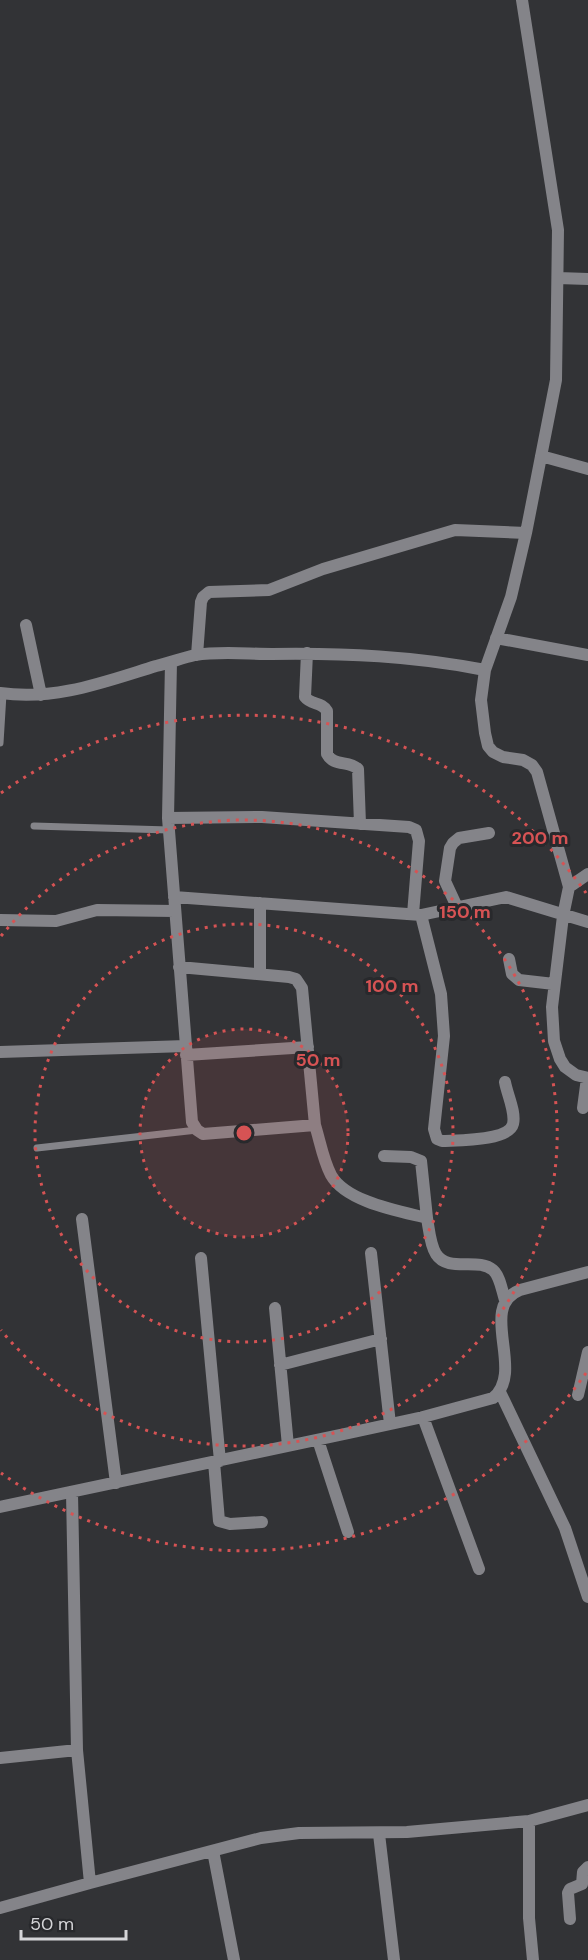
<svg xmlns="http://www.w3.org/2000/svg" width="588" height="1960" viewBox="0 0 588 1960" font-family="'DM Sans',sans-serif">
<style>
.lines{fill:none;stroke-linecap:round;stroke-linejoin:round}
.service{stroke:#848489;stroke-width:7}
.minor{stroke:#848489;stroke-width:12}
.ring{fill:none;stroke:#d65354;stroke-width:3;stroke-dasharray:3 6}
.centre{fill:#d65354;stroke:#28292c;stroke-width:3}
.ring-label{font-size:18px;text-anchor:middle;font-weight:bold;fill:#d65354;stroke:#28292c;stroke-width:6;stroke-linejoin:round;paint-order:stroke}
</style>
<rect width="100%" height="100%" fill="#323336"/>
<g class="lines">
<path class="service" d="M0,743l3,-49
M34,826l135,4
M37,1148l160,-18"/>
<path class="minor" d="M522,0l36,230 -2,150 -30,153 -15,64 -26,73 -4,30 4,33 3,13 5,6 10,5 20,3 9,5 5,7 32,115 -6,29 -11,91 2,34 6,18 5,8 11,8 12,3
M558,278l30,1
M541,456l47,13
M26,625l15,70
M496,638l92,17
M307,653l-2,44c6,8 17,5 22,14v43c7,13 22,6 31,15l2,55
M197,655l4,-53 2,-5 6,-5 60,-2 54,-21 132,-39 71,3
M171,662l-3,156 24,304 5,8 6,4 112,-9c5,16 8,35 16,50 15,27 68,36 96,43 2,11 3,27 9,36 12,19 42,3 57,16 7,6 9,21 12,30
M0,693c55,8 104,-11 156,-27 13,-3 26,-8 39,-11 25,-4 52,-1 77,-1 73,-1 142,2 213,16
M168,818l94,-1 147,10 7,3 3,11 -6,73
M569,887l19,-13
M174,897l247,18 85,-18 82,25
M260,903v71
M457,907l-12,-26 5,-33 3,-5 6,-5 30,-5
M421,915l20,79 3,42 -10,93 3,10 5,2c15,-1 67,0 71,-17 3,-12 -6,-30 -8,-42
M0,920l56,1 41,-11 78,1
M509,959l3,15 7,6 35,4
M179,967l110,10 7,2 6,9 13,137
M0,1052l186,-6
M186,1055l122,-8
M583,1108l4,-30
M384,1156l27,1 10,4 6,57
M82,1219l34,264
M371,1253l19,171
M201,1258l19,203
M275,1308l13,138
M280,1365l101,-26
M500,1392l65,136 23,69
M578,1395l10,-43
M423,1417l56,152
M318,1440l30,92
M214,1462l5,59 11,3 32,-2
M72,1493l5,257 13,133 171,-45 38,-5 108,-1 122,-11
M0,1507l349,-74 74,-16 70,-19c33,-27 -16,-91 27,-108l68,-18
M0,1758l77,-8
M379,1834l15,126
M213,1851l21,109
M0,1908l90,-25
M570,1919l-2,-26 2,-4 12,-5 1,-12 5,-5
M533,1960l-4,-42v-97l59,-16"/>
</g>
<circle cx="244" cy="1133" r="104" fill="#d65354" fill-opacity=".12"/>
<g class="ring">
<circle cx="244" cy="1133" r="104"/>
<circle cx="244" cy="1133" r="209"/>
<path d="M1 936A313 313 0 1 1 1 1330"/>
<path d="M586 1373A418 418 0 0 1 1 1473M1 793A418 418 0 0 1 586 893"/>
</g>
<circle cx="244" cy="1133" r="9" class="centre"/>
<g class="ring-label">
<text x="540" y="844">200 m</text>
<text x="465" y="918">150 m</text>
<text x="392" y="992">100 m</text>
<text x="318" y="1066">50 m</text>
</g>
<path d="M21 1930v9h105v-9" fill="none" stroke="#d5d5d8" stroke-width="3"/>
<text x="30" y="1930" font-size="18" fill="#d5d5d8" stroke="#28292c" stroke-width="4.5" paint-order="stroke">50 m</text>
</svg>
